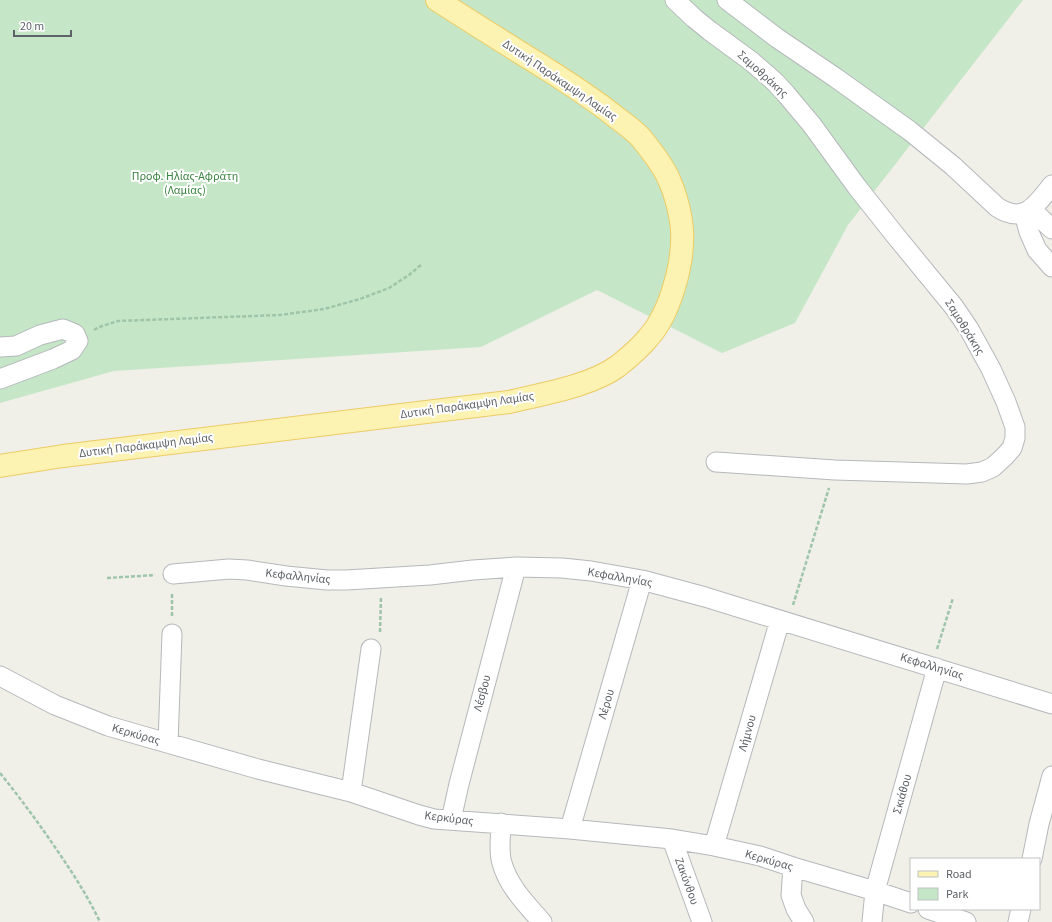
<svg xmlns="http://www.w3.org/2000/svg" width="1052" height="922" viewBox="0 0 1052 922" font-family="'Source Sans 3',sans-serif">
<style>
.green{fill:#c6e7c7}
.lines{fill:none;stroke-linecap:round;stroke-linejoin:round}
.minor-casing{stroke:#b5b8bc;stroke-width:21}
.major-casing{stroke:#edcb65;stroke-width:24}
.path{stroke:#9ec5aa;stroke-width:2.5;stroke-dasharray:4 2;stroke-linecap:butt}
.minor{stroke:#fff;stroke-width:19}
.major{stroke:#fcf2b2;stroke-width:22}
.labels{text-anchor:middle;stroke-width:4;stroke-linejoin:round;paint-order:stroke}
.street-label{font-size:12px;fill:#5f6367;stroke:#fff}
.park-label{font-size:12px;fill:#39843f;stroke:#fff}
</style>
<rect width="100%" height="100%" fill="#f0efe8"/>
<path class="green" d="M0,0h1023l-175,225 -53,98 -73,30 -125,-63 -116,57 -367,24 -114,32z"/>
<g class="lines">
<defs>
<path id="minor" d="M675,0l19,18 16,13 41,30 24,21 11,12 26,31 45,62 38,48 59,72 15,22 22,40 15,33 9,25v11l-3,10 -7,8 -12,11 -11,5 -15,2 -132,-4 -119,-8
M727,0l50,38 59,40 74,53 43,35 44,41c27,18 39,-2 55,-22
M1031,209l21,20
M1024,213l5,19 8,18 15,17
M0,347l16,-1 24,-11 23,-6 12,5 3,7 -6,9 -19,9 -53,20
M173,574l56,-5 18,1 39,6 41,4h19l84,-5 43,-5 43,-3 46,1 29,3 51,9 63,17 347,107
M0,676l55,29 53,21 150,43 93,23 68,23 15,4 136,10 102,10 42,7 46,10 33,11 82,24 36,12
M168,743l4,-109
M351,792l20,-143
M451,820l8,-36 57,-217
M501,823c0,13 -3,28 1,40 6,23 25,42 40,59
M570,829l72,-249
M672,839l30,83
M714,846l66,-226
M1032,859l7,-35 13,-48
M793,867l-2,28 5,14 8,13
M928,909l38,13
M872,922l3,-31 62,-223
M1018,922l3,-13"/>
<path id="major" d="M0,466l63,-10 446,-54c33,-8 82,-16 109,-36 10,-8 22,-18 30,-28 22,-24 36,-75 34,-108 -1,-14 -6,-35 -12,-48 -5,-14 -20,-33 -29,-44 -7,-8 -16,-14 -24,-20 -23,-19 -47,-34 -72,-50 -36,-22 -72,-45 -108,-68"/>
</defs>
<use href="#minor" class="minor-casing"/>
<use href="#major" class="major-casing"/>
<path class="path" d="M94,330l5,-3 19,-6 162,-6 44,-6 36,-10 29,-11 20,-13 13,-11
M107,578l48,-3
M793,605l36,-117
M172,616v-23
M380,632l1,-35
M937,649l16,-51
M0,773c21,26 40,52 59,80 15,22 29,44 41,69"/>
<use href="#minor" class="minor"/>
<use href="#major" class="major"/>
</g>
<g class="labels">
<g class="street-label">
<text transform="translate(763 74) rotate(42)" y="4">Σαμοθράκης</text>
<text transform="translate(560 80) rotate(34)" y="4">Δυτική Παράκαμψη Λαμίας</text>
<text transform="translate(965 327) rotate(58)" y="4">Σαμοθράκης</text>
<text transform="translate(467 405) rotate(-8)" y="4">Δυτική Παράκαμψη Λαμίας</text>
<text transform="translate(146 445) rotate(-7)" y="4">Δυτική Παράκαμψη Λαμίας</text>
<text transform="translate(298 576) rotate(6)" y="4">Κεφαλληνίας</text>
<text transform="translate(620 577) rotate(10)" y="4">Κεφαλληνίας</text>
<text transform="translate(932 666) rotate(17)" y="4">Κεφαλληνίας</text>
<text transform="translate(482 693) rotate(-75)" y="4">Λέσβου</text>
<text transform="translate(606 704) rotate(-74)" y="4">Λέρου</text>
<text transform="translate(747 733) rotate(-74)" y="4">Λήμνου</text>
<text transform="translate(136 734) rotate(16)" y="4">Κερκύρας</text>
<text transform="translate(902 794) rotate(-74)" y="4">Σκιάθου</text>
<text transform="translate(449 818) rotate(7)" y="4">Κερκύρας</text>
<text transform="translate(769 860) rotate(16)" y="4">Κερκύρας</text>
<text transform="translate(687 881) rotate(70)" y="4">Ζακύνθου</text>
</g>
<g class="park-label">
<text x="185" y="180">Προφ. Ηλίας-Αφράτη<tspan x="185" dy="14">(Λαμίας)</tspan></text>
</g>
</g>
<rect x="910" y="858" width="130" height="52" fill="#ffffff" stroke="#bfc1c2"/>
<rect x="918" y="871" width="20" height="6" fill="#fcf2b2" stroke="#bfc1c2"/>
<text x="946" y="878" font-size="12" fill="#5f6367">Road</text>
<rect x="918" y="888" width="20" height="12" fill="#c6e7c7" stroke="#bfc1c2"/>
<text x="946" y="898" font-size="12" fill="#5f6367">Park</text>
<path d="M14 30v6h57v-6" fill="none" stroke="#5f6367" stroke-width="2"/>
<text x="20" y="30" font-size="12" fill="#5f6367" stroke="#ffffff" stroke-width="3" paint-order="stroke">20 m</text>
</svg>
